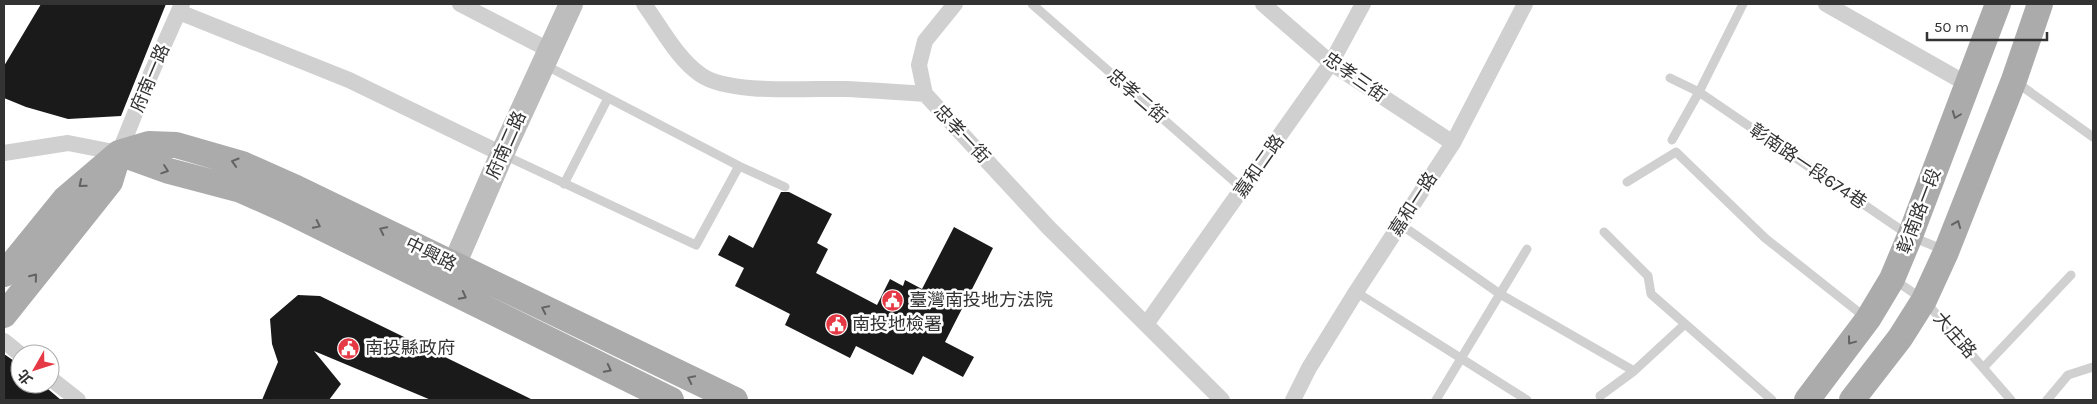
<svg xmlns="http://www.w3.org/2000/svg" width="2097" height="404" viewBox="0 0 2097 404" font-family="Karla,'Noto Sans TC',sans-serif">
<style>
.building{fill:#1a1a1a}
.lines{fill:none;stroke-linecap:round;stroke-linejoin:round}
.lane{stroke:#d0d0d0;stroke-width:9}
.street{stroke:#d0d0d0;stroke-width:16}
.secondary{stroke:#bdbdbd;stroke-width:24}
.primary{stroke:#ababab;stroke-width:26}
.oneway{stroke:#636363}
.labels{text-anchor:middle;stroke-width:5;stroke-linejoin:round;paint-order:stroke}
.street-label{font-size:18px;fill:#333;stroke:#fff}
.poi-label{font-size:18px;fill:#333;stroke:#fff;text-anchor:start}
</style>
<rect width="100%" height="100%" fill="#fff"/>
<path class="building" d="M41,4h125l-45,112 -53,3 -42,-12 -22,-9v-32z
M781,192h8l43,22 -15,29 11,6 -12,24 61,32 13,-26 13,7 2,-6 17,9 32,-62 39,21 -48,94 29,15 -11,20 -40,-21 -10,19 -57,-29 -6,12 -65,-33 5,-11 -55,-28 9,-18 -26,-13 11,-20 24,13z
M298,295l22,1 213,104h-102l-117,-49 27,33 -12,16h-67l16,-38 -6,-18 -2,-25z
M4,354l16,11v19h22l19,16h-57z"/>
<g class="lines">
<path class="lane" d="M1032,4l211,185
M545,65l194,101 46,21
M1670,78l29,14 211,144 34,14
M2016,82l77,55
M1672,140l27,-48 44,-88
M504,155l192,90 43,-79
M1627,182l49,-30 89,86 101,80
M564,184l44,-86
M1400,224l100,70 134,77
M1604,232l44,44 3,18 121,106
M1893,279l31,21 87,100
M1356,292l171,108
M1983,368l88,-93
M1600,396l34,-25 51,-47
M1436,400l91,-151
M2047,400l21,-25 25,-8"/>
<path class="street" d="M460,4l89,46
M644,4c16,22 34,56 57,71 29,20 108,13 144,14 26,1 53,3 80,5l123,133 174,173
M1263,4l68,59 122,80
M1826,4l141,80
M179,12l170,68 153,74
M925,94l-6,-29 6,-24 30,-37
M4,153l64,-10 51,10 31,-77 32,-72
M1147,323l184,-260 32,-59
M4,341l16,13
M50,378l28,22
M1293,400l16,-32 47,-76 97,-149 72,-139"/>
<path class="secondary" d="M444,279l10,-14 48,-111 69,-150"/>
<path class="primary" d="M119,153l50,18 72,19 45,20 385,190
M4,274l61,-75 54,-46 30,-9 27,1 66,19 54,24 439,212
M4,315l106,-133 8,-26
M1807,400l61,-81 24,-40 18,-43 88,-232
M1852,400l48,-62 24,-38 22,-48 68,-172 26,-76"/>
</g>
<defs><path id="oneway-chevron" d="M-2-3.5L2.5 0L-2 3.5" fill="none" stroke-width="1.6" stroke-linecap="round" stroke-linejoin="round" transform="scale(1.25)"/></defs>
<g class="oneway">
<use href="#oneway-chevron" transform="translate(1956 115) rotate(111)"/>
<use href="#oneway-chevron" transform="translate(235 162) rotate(-163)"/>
<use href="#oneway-chevron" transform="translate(165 170) rotate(19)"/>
<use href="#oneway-chevron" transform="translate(82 184) rotate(140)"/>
<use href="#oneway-chevron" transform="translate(1957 224) rotate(-68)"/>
<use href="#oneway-chevron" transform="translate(317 225) rotate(26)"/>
<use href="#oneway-chevron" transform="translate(383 230) rotate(-154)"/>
<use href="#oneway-chevron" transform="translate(34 277) rotate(-51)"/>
<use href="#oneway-chevron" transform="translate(463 296) rotate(27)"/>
<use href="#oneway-chevron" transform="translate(545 309) rotate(-154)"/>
<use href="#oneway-chevron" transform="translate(1851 341) rotate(127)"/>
<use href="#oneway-chevron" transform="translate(608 369) rotate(27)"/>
<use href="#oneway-chevron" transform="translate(691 379) rotate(-154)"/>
</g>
<defs>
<symbol id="civic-disc" viewBox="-11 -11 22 22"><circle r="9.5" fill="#e63946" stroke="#fff"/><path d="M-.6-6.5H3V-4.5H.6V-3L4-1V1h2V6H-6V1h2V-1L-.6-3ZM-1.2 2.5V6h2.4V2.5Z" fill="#fff"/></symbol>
</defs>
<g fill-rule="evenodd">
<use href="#civic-disc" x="880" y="288" width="25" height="25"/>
<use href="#civic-disc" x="824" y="312" width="25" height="25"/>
<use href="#civic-disc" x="336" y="336" width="25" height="25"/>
</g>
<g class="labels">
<g class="street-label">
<text transform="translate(1355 77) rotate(35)" y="6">忠孝三街</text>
<text transform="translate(150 78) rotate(-67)" y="6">府南一路</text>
<text transform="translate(1137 96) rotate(41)" y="6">忠孝二街</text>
<text transform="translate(962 134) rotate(47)" y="6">忠孝一街</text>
<text transform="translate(506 145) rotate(-66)" y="6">府南二路</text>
<text transform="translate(1259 166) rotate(-55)" y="6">嘉和二路</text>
<text transform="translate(1808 166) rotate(34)" y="6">彰南路一段674巷</text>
<text transform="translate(1413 204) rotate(-57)" y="6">嘉和一路</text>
<text transform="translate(1919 211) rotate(-69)" y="6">彰南路一段</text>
<text transform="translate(431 254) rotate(26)" y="6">中興路</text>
<text transform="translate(1955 335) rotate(49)" y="6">大庄路</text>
</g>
<g class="poi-label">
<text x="909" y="306">臺灣南投地方法院</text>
<text x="852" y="330">南投地檢署</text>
<text x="365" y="354">南投縣政府</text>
</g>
</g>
<rect width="2097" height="404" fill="none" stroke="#333333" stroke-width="10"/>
<g transform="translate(35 369) rotate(231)"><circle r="24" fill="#ffffff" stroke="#adadad"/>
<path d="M0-4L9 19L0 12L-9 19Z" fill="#e63946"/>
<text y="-8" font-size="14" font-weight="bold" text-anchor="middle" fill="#333333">北</text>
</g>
<path d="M1927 32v8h120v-8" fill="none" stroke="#333333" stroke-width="2.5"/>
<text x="1934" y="32" font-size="15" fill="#333333" stroke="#ffffff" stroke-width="4" paint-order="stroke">50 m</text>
</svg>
